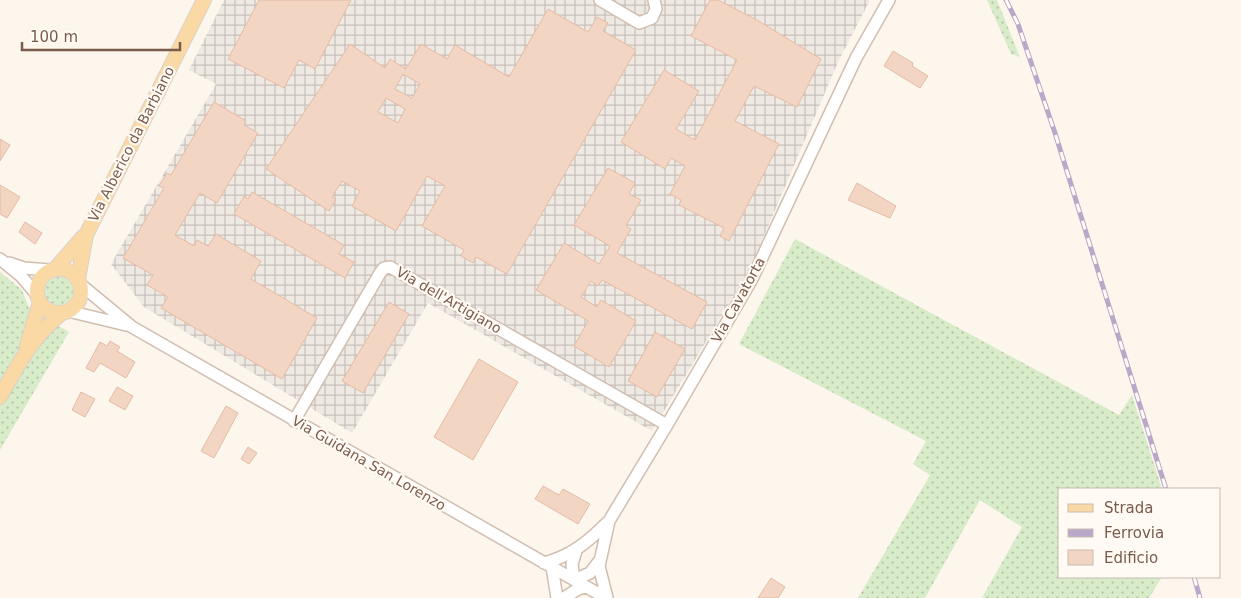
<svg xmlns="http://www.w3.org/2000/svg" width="1241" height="598" viewBox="0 0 1241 598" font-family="'DejaVu Sans',sans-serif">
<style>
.industrial{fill:url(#industrial-grid)}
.grass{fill:url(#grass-dots)}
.building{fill:#f3d5c3;stroke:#e6bba3;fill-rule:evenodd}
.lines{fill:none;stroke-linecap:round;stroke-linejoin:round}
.minor-casing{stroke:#d1beb0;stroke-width:14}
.major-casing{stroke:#dad1cd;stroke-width:16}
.minor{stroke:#fff;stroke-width:11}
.major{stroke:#fbd9a5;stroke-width:14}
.rail-casing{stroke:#b9a8c9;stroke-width:5}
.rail{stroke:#fffaf3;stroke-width:3;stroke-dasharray:9;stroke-linecap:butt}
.labels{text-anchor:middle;stroke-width:4.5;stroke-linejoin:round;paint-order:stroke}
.street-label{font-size:14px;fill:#7a5c4d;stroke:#fffaf3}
</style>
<defs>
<pattern id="industrial-grid" width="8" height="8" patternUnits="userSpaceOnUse" patternTransform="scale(1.25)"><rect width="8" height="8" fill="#efe9e4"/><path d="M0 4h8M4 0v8" fill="none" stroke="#c7c0bb"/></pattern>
<pattern id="grass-dots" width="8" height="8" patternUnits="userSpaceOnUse" patternTransform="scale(1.25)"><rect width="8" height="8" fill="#d8ecc9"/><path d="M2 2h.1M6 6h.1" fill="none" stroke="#b4c2a5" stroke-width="1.8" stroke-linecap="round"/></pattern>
</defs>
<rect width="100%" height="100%" fill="#fdf6ec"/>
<path class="industrial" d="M224,0h646l-32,62 -88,207 -98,162 -224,-128 -76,130 -208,-126 -33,-43 105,-180 -27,-14z"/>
<path class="grass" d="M987,0h10l23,57 -9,-3z
M795,239l324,176 13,-20 30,94h-102v88h102l-13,21h-167l40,-71 -42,-27 -55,98h-67l72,-123 -17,-11 13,-23 -187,-97z
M0,272l22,18 7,18 40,24 -69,118z
M45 291a14 14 0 1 1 28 0a14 14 0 1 1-28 0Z"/>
<path class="building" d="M259,0h92l-36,69 -16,-9 -15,28 -56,-29z
M710,0h8l39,20 64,39 -24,48 -43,-21 -19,35 44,23 -50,97 -9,-5 4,-8 -45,-23 2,-5 -11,-6 15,-28 -14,-8 -6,11 -44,-27 43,-72 35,21 -23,38 19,11 42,-80 -46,-24z
M548,9l40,23 9,-15 11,6 -5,8 33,19 -129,224 -31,-17 -3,6 -12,-7 3,-6 -42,-24 23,-40 -18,-10 -31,55 -44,-25 8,-15 -18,-10 -10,16 4,2 -7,12 -63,-42 84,-125 35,24 5,-9 16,10 -1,1 16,-26 26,15 8,-14 54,32zM403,74l17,10 -8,14 -17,-9zM386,98l19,11 -7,14 -20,-11z
M893,51l20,12 -1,3 16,10 -8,12 -36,-22z
M214,102l32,19 -2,4 14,8 -41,70 -17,-10 -25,42 19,11 3,-6 11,6 8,-12 45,27 -10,18 66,39 -35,61 -121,-71 7,-11 -21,-12 6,-10 -30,-17 41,-70 -5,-2 8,-13 4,2z
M0,139l10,6 -10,16z
M608,168l27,15 -6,11 12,6 -15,26 5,3 -14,24 90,49 -15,27 -90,-49 -4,6 -7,-5 -10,16 16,10 4,-7 35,21 -27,46 -35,-21 14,-25 -52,-31 28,-47 35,21 11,-18 -36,-21z
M857,183l39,23 -6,12 -42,-18z
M0,185l20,12 -13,21 -7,-4z
M252,192l92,53 -5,9 15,8 -9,16 -111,-64 10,-18 4,3z
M25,222l17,11 -7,11 -16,-12z
M389,302l20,12 -46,79 -21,-12z
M655,332l30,17 -28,48 -29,-16z
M110,341l10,6 -3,4 18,11 -9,16 -26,-15 -6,9 -8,-4 14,-26 7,4z
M479,359l39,23 -45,78 -39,-23z
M117,387l16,9 -8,14 -16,-9z
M81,392l14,7 -10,18 -13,-7z
M226,406l12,7 -24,45 -13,-7z
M248,447l9,6 -8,11 -8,-5z
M543,486l16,9 4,-6 27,15 -12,20 -43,-25z
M771,578l14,9 -7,11h-20z"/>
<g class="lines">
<defs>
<path id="minor" d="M600,0l39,23 13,-5 4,-9 -2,-9
M0,259l21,17 16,19
M9,263l15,5 26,2
M80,284l52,43 474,271
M68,311l58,14
M294,421l86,-148 4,-5 6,-1 277,158
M544,563c27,-7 44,-21 64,-41
M552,567l5,31
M574,580l16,-7 10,-13
M574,580l-2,-16 4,-13
M564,598l14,-9 8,-2
M607,598l-8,-32 10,-45 58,-96 85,-146 104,-221 33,-58"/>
<path id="major" d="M37 291a22 22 0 1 1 44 0a22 22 0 1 1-44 0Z
M55,269l28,-32
M78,279l8,-44 118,-235
M27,345l13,-43
M0,397c18,-33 33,-61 62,-84"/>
</defs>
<use href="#minor" class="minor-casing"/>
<use href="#major" class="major-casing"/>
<use href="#minor" class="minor"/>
<use href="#major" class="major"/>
<defs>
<path id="rail" d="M1006,0l12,24 37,109 111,356
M1194,577l6,21"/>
</defs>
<use href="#rail" class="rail-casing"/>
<use href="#rail" class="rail"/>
</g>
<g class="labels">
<g class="street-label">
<text transform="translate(131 144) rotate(-63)" y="5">Via Alberico da Barbiano</text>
<text transform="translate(449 300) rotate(30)" y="5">Via dell'Artigiano</text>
<text transform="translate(738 300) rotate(-61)" y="5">Via Cavatorta</text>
<text transform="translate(369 463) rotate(30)" y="5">Via Guidana San Lorenzo</text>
</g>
</g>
<rect x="1058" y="488" width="162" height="90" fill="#fffaf3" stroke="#cabbb1"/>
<rect x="1068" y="504" width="25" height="8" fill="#fbd9a5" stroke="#cabbb1"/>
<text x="1104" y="513" font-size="15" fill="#7a5c4d">Strada</text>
<rect x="1068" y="529" width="25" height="8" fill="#b9a8c9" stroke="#cabbb1"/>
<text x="1104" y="538" font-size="15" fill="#7a5c4d">Ferrovia</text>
<rect x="1068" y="550" width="25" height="15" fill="#f3d5c3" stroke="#cabbb1"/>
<text x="1104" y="563" font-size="15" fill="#7a5c4d">Edificio</text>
<path d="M22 42v8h158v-8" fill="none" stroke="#7a5c4d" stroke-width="2.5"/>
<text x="30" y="42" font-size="15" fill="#7a5c4d" stroke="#fffaf3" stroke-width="4" paint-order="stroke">100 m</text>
</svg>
